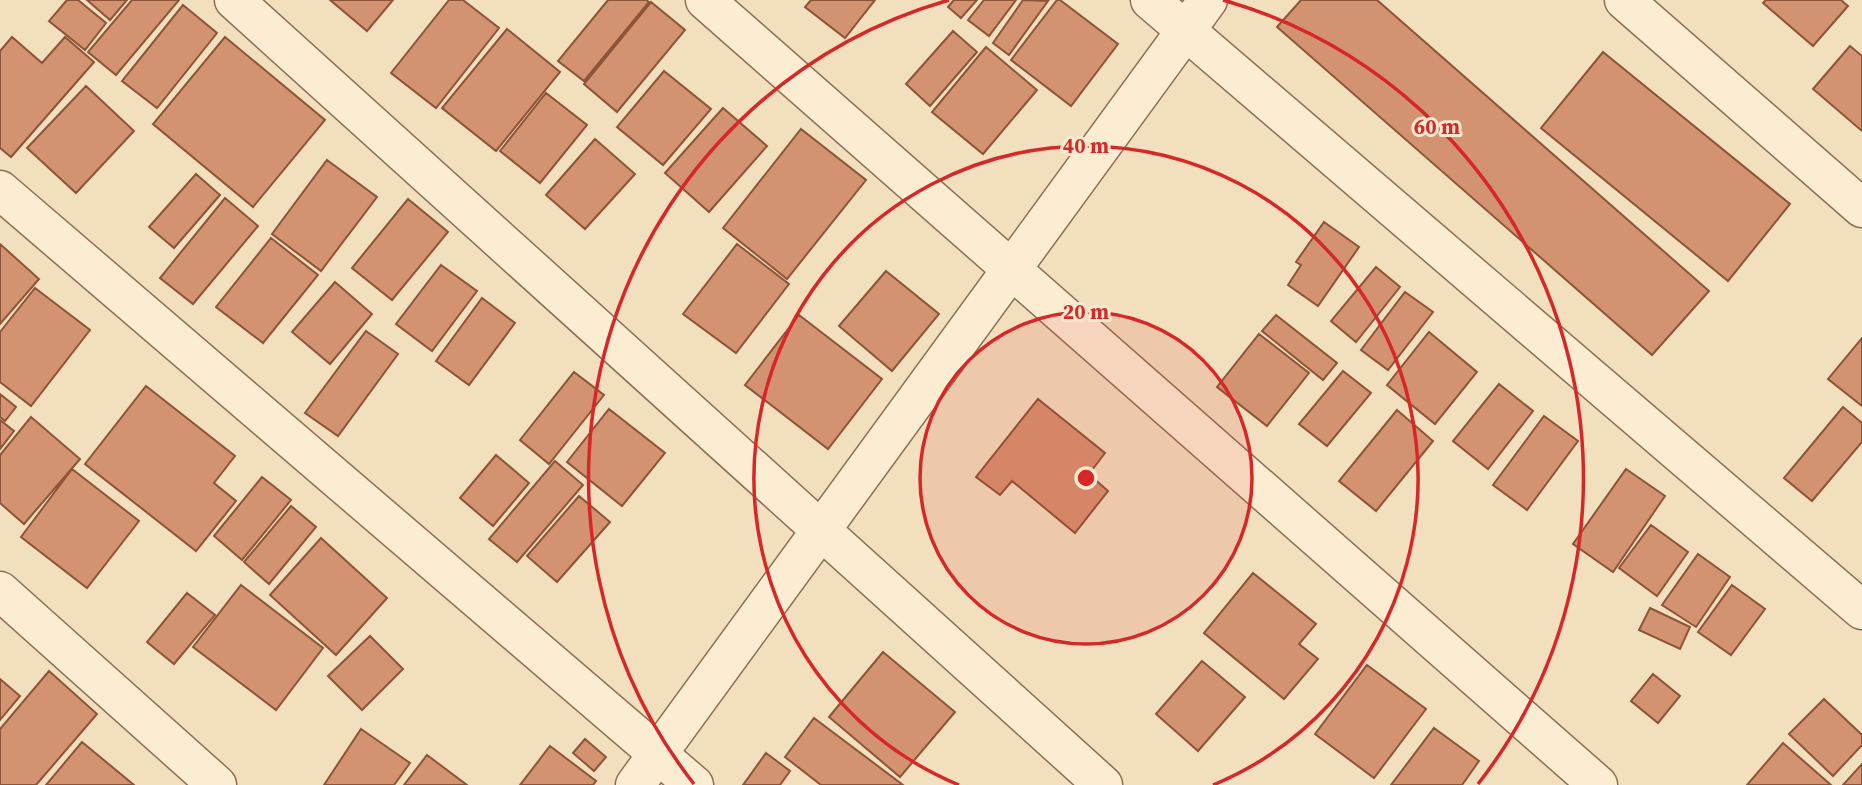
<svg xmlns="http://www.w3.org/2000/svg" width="1862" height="785" viewBox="0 0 1862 785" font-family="'Source Serif 4',serif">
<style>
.building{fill:#d49370;stroke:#8d5438;stroke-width:2}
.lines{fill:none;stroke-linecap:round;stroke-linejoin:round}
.minor-casing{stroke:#8c6e55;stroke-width:41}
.minor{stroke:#fcecd1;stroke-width:38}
.ring{fill:none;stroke:#d62828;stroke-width:3.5}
.centre{fill:#d62828;stroke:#f9e9ce;stroke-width:3.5}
.ring-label{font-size:21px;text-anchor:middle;font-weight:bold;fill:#d62828;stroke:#f9e9ce;stroke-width:6;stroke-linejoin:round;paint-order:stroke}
</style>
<rect width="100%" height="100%" fill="#f2dfbe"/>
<path class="building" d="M67,0h11l28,23 -21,27 -36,-29z
M87,0h40l-17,20z
M132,0h47l-63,75 -28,-23z
M330,0h63l-26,31z
M449,0h14l36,28 -63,80 -45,-35z
M608,0h38l3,2 -65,79 -26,-20z
M811,0h64l-30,38 -40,-31z
M954,0h23l-16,18 -13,-11z
M984,0h32l-27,36 -21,-16z
M1023,0l25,1 -39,54 -16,-12z
M1057,0h3l58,44 -47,62 -60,-46z
M1301,0h76l332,291 -57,64 -375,-328z
M1766,0h75l7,6 -35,40 -50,-43z
M651,2l34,28 -68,82 -33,-28z
M183,5l34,28 -60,75 -35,-27z
M507,29l53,43 -64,79 -54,-43z
M953,31l24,21 -47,54 -24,-22z
M12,37l30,26 23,-26 29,25 -83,95 -11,-9v-97z
M225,37l100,83 -72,87 -100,-83z
M1850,46l12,10v75l-49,-42z
M986,47l51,43 -54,64 -51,-42z
M1603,52l187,152 -62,77 -187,-153z
M664,71l47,38 -48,56 -46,-38z
M86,86l48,45 -58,62 -49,-45z
M546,93l41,32 -47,58 -40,-32z
M723,108l44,38 -58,66 -44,-39z
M801,129l65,51 -79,99 -64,-51z
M595,139l40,35 -50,55 -39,-34z
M327,160l50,37 -56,74 -49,-37z
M196,174l24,21 -46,53 -25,-21z
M225,198l33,28 -65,78 -33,-26z
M408,199l40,33 -56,68 -40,-32z
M1324,222l35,25 -41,59 -30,-21 13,-20 -5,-3z
M271,238l47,37 -55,68 -47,-36z
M0,244l39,35 -39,45z
M737,244l52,40 -53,69 -53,-39z
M441,265l36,26 -45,60 -36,-27z
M1376,267l24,20 -44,55 -25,-21z
M886,271l53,43 -47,57 -53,-45z
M335,282l37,32 -42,50 -38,-32z
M35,288l55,42 -59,76 -31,-24v-50z
M1405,292l28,20 -45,58 -27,-20z
M482,298l33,25 -46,62 -33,-24z
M799,315l83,64 -54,70 -83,-64z
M1276,315l61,48 -14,17 -61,-49z
M366,331l32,23 -60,82 -33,-23z
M1429,332l48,40 -42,52 -48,-39z
M1259,334l50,39 -42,53 -50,-39z
M1862,338v68l-34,-27z
M1343,371l28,22 -44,53 -28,-22z
M574,372l30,23 -55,69 -29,-24z
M1499,384l34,27 -45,58 -35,-28z
M146,386l89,70 -21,27 22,18 -40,50 -111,-87z
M0,394l16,13 -11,14 -5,-4z
M1038,399l67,54 -16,21 19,17 -33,42 -63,-52 -12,14 -24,-18z
M1843,407l19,16v19l-50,59 -28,-23z
M609,409l56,44 -43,53 -55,-44z
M1397,410l36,31 -57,70 -37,-30z
M1544,416l34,25 -51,69 -34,-25z
M31,417l49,42 -56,65 -24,-21v-48z
M0,420l14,11 -14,18z
M496,455l33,28 -36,43 -33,-28z
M555,461l28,24 -66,77 -28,-23z
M72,469l67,52 -52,67 -66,-51z
M1626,469l39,27 -52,76 -40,-28z
M262,477l29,23 -49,60 -28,-24z
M579,496l31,26 -53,60 -30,-26z
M291,506l25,21 -47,57 -25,-22z
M1651,525l37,27 -31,44 -38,-28z
M321,538l66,60 -51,57 -66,-60z
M1698,554l32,23 -34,50 -34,-22z
M1253,573l63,51 -17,20 19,15 -34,40 -80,-66z
M241,585l82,63 -47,62 -83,-63z
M1732,585l33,24 -34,46 -33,-23z
M187,593l28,22 -41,49 -27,-22z
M1650,608l40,19 -10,22 -41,-19z
M370,636l33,33 -41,41 -34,-34z
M883,652l72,60 -55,65 -71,-60z
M1202,661l43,36 -47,54 -42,-37z
M1367,665l59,44 -52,69 -59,-44z
M49,671l48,43 -61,71h-36v-56z
M1653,674l27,22 -22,27 -27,-22z
M0,679l20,17 -20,24z
M1824,699l38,36v10l-29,31 -44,-42z
M814,718l89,67h-82l-36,-28z
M1434,728l45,33 -17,24h-71z
M361,729l49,34 -16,22h-70z
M585,739l21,18 -12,14 -21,-18z
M82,742l52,43h-88z
M1783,743l48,42h-84z
M550,746l46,35 -3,4h-73z
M766,753l24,18 -10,14h-37z
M427,755l40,30h-63z
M1862,764v21h-19z"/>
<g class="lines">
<defs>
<path id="minor" d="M234,0l869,785
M705,0l893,785
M1150,0l712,610
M1624,0l238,208
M0,190l694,595
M0,591l217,194
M635,785l573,-785"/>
</defs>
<use href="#minor" class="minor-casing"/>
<use href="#minor" class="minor"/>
</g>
<circle cx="1086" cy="478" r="166" fill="#d62828" fill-opacity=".12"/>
<g class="ring">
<circle cx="1086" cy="478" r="166"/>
<path d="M959 785A332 332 0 1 1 1213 785"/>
<path d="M694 784A497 497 0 0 1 949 0M1223 0A497 497 0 0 1 1478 784"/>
</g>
<circle cx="1086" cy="478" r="10" class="centre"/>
<g class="ring-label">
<text x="1437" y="134">60 m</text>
<text x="1086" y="153">40 m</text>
<text x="1086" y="319">20 m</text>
</g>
</svg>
